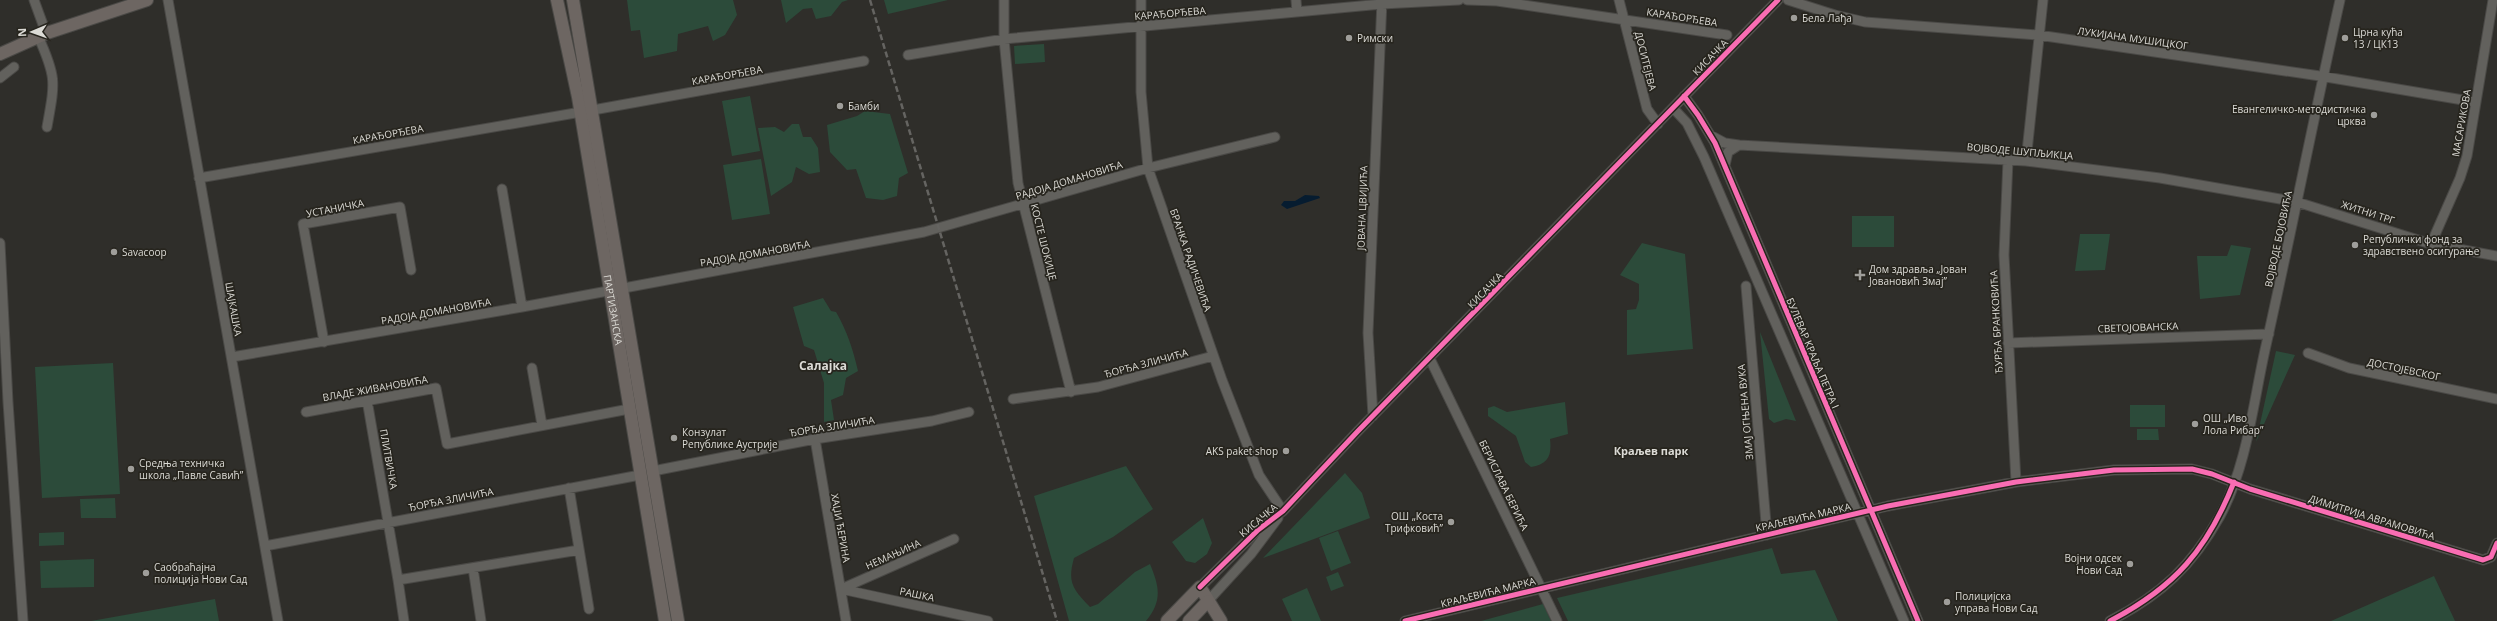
<svg xmlns="http://www.w3.org/2000/svg" width="2497" height="621" viewBox="0 0 2497 621" font-family="'Open Sans',sans-serif">
<style>
.green{fill:#2c4b3a}
.water{fill:#061c30}
.lines{fill:none;stroke-linecap:round;stroke-linejoin:round}
.minor-casing{stroke:#4a4946;stroke-width:11}
.major-casing{stroke:#4a4946;stroke-width:14}
.minor{stroke:#62615d;stroke-width:9}
.major{stroke:#6d6662;stroke-width:12}
.rail{stroke:#656461;stroke-width:2.5;stroke-dasharray:6 3;stroke-linecap:butt}
.cycleway-casing{stroke:#27251e;stroke-width:8}
.cycleway{stroke:#f96db3;stroke-width:5}
.poi-dot{fill:#9f9e9a;stroke:#27251e;stroke-width:1.5}
.labels{text-anchor:middle;stroke-width:3.5;stroke-linejoin:round;paint-order:stroke}
.street-label{font-size:10px;fill:#dcdbd6;stroke:#27251e}
.poi-label{font-size:10px;fill:#dcdbd6;stroke:#27251e;text-anchor:start}
.neighbourhood-label{font-size:11px;font-weight:bold;fill:#dcdbd6;stroke:#27251e}
.quarter-label{font-size:12px;font-weight:bold;fill:#dcdbd6;stroke:#27251e}
</style>
<rect width="100%" height="100%" fill="#2f2e2a"/>
<path class="green" d="M627,0h106l4,15 -12,20 -12,6 -5,-15 -30,8 -1,17 -33,7 -4,-28 -9,1z
M781,0h67l-6,2 -11,14 -15,3 -4,-11 -9,1 -17,14z
M884,0h64l-60,14z
M1044,44l1,18 -30,2 -1,-18z
M750,96l10,55 -28,5 -10,-55z
M865,111l25,3 18,59 -9,5 -2,18 -14,4 -17,-2 -10,-29 -9,1 -17,-18 -3,-27 30,-9z
M792,124h7l4,13h8l7,11 2,24 -11,2 -13,-7 -4,15 -21,14 -13,-68 17,-1 9,5z
M761,159l9,55 -38,6 -9,-55z
M1852,216h42v31h-42z
M2080,234h30l-5,36 -30,1z
M1642,243l43,11 8,95 -66,6v-45l9,-1 3,-9v-16l-19,-9z
M2231,245l20,3 -11,47 -40,4 -3,-43h30z
M823,298l8,13 5,1c11,19 17,37 22,59l-12,7 -3,17 -12,5 3,20 -10,2v-39l-10,-33 -10,-4 -11,-39z
M1760,332l36,89 -10,-2 -12,4 -5,-4z
M2276,351l19,4 -39,87z
M113,363l7,131 -78,4 -7,-131z
M1565,402l3,32 -18,5c2,17 -2,25 -19,28l-6,-5 -9,-26 -28,-20v-8l6,-2 13,6z
M2130,405h35v22h-35z
M2137,429h21l1,11h-22z
M1126,466l27,43 -40,28 -39,21c-7,25 -1,31 16,49l8,-3 37,-32 15,-8c9,22 13,36 -4,57h-77l-35,-125z
M1345,473l17,20 8,25 -107,40z
M115,498l1,20h-35l-1,-19z
M1203,518l9,25 -5,11 -12,9 -9,-2 -14,-19z
M1338,531l13,32 -20,8 -12,-33z
M64,532v13l-25,1v-13z
M1772,548l9,26 34,-4 23,51h-270l-11,-23z
M94,559v28l-53,1 -1,-27z
M1338,572l6,14 -13,5 -5,-14z
M2434,576l21,45h-124z
M1307,588l14,33h-29l-10,-22z
M215,599l4,22h-128z
M1543,604l8,17h-70z"/>
<path class="water" d="M1305,195l14,1 1,2 -33,11 -6,-4 3,-4h11z"/>
<g class="lines">
<defs>
<path id="minor" d="M34,0l12,33
M168,0l110,621
M1004,0v39l14,144 53,209
M1141,0v92l7,76 74,212 37,95 24,36
M1296,0l1,12
M1467,0l30,1 230,34
M1619,0l28,109 11,15
M1788,0l47,15 30,7 173,13 282,41 155,26
M38,36c19,42 17,46 9,91
M908,55l96,-16 378,-35 77,-4
M0,78l14,-11
M1684,96l14,19 17,28 203,478
M1673,108l14,15 17,34 200,464
M593,110l271,-49
M1710,135l15,8 14,2 287,16 134,17 137,24 134,42 66,12
M2008,160l-4,95 12,227
M2026,161l17,-161
M1725,165l3,-13 11,-7
M199,178l382,-66
M502,189l20,118
M0,243l8,159 15,219
M2431,244l29,-66 7,-22 26,-156
M1746,286l21,249
M324,342l-21,-118 97,-17 11,63
M2008,343l261,-9
M2308,353l41,15 148,31
M232,357l290,-50 402,-75 224,-64 127,-31
M1430,359l127,262
M532,368l10,57
M1013,399l85,-12 115,-31
M367,400l31,180 181,-30
M306,412l130,-24 11,56 182,-35
M1373,416l-5,-83 14,-333
M815,439l31,182
M653,471l162,-32 117,-18 37,-9
M569,488l20,121
M265,546l375,-71
M473,568l8,53
M398,580l6,41
M1200,587l58,-57 25,-19 75,-80 420,-431
M841,589l147,32
M841,589l113,-50
M1208,601l43,-47 27,-36
M1405,621l483,-115 128,-24 98,-12 78,-1 20,5 38,15 233,71 8,-3 6,-14
M2110,621c51,-26 82,-55 110,-105 27,-50 33,-112 45,-166 26,-116 49,-234 75,-350"/>
<g id="major">
<path id="s1" d="M557,0l21,97 87,524"/>
<path d="M573,0l105,621"/>
<path d="M0,54l47,-21 100,-33"/>
<path d="M1167,621l33,-34 21,34"/>
<path d="M1189,621l19,-20"/>
</g>
</defs>
<use href="#minor" class="minor-casing"/>
<use href="#major" class="major-casing"/>
<use href="#minor" class="minor"/>
<use href="#major" class="major"/>
<path class="rail" d="M870,0l187,621"/>
<defs>
<path id="cycleway" d="M1684,96l14,19 17,28 203,478
M1200,587l58,-57 25,-19 75,-80 420,-431
M1405,621l483,-115 128,-24 98,-12 78,-1 20,5 38,15 233,71 8,-3 6,-14
M2110,621c65,-34 97,-71 124,-139"/>
</defs>
<use href="#cycleway" class="cycleway-casing"/>
<use href="#cycleway" class="cycleway"/>
</g>
<g class="poi-dot">
<circle cx="1794" cy="18" r="4"/>
<circle cx="1349" cy="38" r="4"/>
<circle cx="2345" cy="38" r="4"/>
<circle cx="840" cy="106" r="4"/>
<circle cx="2374" cy="115" r="4"/>
<circle cx="2355" cy="245" r="4"/>
<circle cx="114" cy="252" r="4"/>
<path d="M1858 269h4v4h4v4h-4v4h-4v-4h-4v-4h4z"/>
<circle cx="2195" cy="424" r="4"/>
<circle cx="674" cy="438" r="4"/>
<circle cx="1286" cy="451" r="4"/>
<circle cx="131" cy="469" r="4"/>
<circle cx="1451" cy="522" r="4"/>
<circle cx="2130" cy="564" r="4"/>
<circle cx="146" cy="573" r="4"/>
<circle cx="1947" cy="602" r="4"/>
</g>
<g class="labels">
<g class="street-label">
<text transform="translate(1170 13) rotate(-5)" y="4">КАРАЂОРЂЕВА</text>
<text transform="translate(1682 17) rotate(9)" y="4">КАРАЂОРЂЕВА</text>
<text transform="translate(2133 38) rotate(8)" y="4">ЛУКИЈАНА МУШИЦКОГ</text>
<text transform="translate(1710 57) rotate(-46)" y="4">КИСАЧКА</text>
<text transform="translate(1646 61) rotate(76)" y="4">ДОСИТЕЈЕВА</text>
<text transform="translate(727 75) rotate(-10)" y="4">КАРАЂОРЂЕВА</text>
<text transform="translate(2461 123) rotate(-80)" y="4">МАСАРИКОВА</text>
<text transform="translate(388 134) rotate(-10)" y="4">КАРАЂОРЂЕВА</text>
<text transform="translate(2020 151) rotate(5)" y="4">ВОЈВОДЕ ШУПЉИКЦА</text>
<text transform="translate(1069 180) rotate(-17)" y="4">РАДОЈА ДОМАНОВИЋА</text>
<text transform="translate(335 208) rotate(-11)" y="4">УСТАНИЧКА</text>
<text transform="translate(1362 208) rotate(-88)" y="4">ЈОВАНА ЦВИЈИЋА</text>
<text transform="translate(2368 212) rotate(18)" y="4">ЖИТНИ ТРГ</text>
<text transform="translate(2278 239) rotate(-78)" y="4">ВОЈВОДЕ БОЈОВИЋА</text>
<text transform="translate(1044 242) rotate(76)" y="4">КОСТЕ ШОКИЦЕ</text>
<text transform="translate(755 253) rotate(-10)" y="4">РАДОЈА ДОМАНОВИЋА</text>
<text transform="translate(1191 260) rotate(71)" y="4">БРАНКА РАДИЧЕВИЋА</text>
<text transform="translate(1485 290) rotate(-46)" y="4">КИСАЧКА</text>
<text transform="translate(234 309) rotate(80)" y="4">ШАЈКАШКА</text>
<text dy="4" stroke="none"><textPath href="#s1" startOffset="315">ПАРТИЗАНСКА</textPath></text>
<text transform="translate(436 311) rotate(-10)" y="4">РАДОЈА ДОМАНОВИЋА</text>
<text transform="translate(1996 322) rotate(-93)" y="4">ЂУРЂА БРАНКОВИЋА</text>
<text transform="translate(2138 327) rotate(-2)" y="4">СВЕТОЈОВАНСКА</text>
<text transform="translate(1813 353) rotate(67)" y="4">БУЛЕВАР КРАЉА ПЕТРА I</text>
<text transform="translate(1146 363) rotate(-15)" y="4">ЂОРЂА ЗЛИЧИЋА</text>
<text transform="translate(2404 369) rotate(12)" y="4">ДОСТОЈЕВСКОГ</text>
<text transform="translate(375 388) rotate(-10)" y="4">ВЛАДЕ ЖИВАНОВИЋА</text>
<text transform="translate(1745 412) rotate(-95)" y="4">ЗМАЈ ОГЊЕНА ВУКА</text>
<text transform="translate(832 426) rotate(-9)" y="4">ЂОРЂА ЗЛИЧИЋА</text>
<text transform="translate(389 459) rotate(80)" y="4">ПЛИТВИЧКА</text>
<text transform="translate(1504 485) rotate(64)" y="4">БЕРИСЛАВА БЕРИЋА</text>
<text transform="translate(451 499) rotate(-11)" y="4">ЂОРЂА ЗЛИЧИЋА</text>
<text transform="translate(1803 517) rotate(-13)" y="4">КРАЉЕВИЋА МАРКА</text>
<text transform="translate(2372 517) rotate(17)" y="4">ДИМИТРИЈА АВРАМОВИЋА</text>
<text transform="translate(1258 520) rotate(-40)" y="4">КИСАЧКА</text>
<text transform="translate(841 528) rotate(80)" y="4">ХАЏИ ЂЕРИНА</text>
<text transform="translate(893 554) rotate(-24)" y="4">НЕМАЊИНА</text>
<text transform="translate(1488 592) rotate(-14)" y="4">КРАЉЕВИЋА МАРКА</text>
<text transform="translate(917 594) rotate(12)" y="4">РАШКА</text>
</g>
<g class="poi-label">
<text x="1802" y="22">Бела Лађа</text>
<text x="2353" y="36">Црна кућа<tspan x="2353" dy="12">13 / ЦК13</tspan></text>
<text x="1357" y="42">Римски</text>
<text x="848" y="110">Бамби</text>
<text x="2366" y="113" text-anchor="end">Евангеличко-методистичка<tspan x="2366" dy="12">црква</tspan></text>
<text x="2363" y="243">Републички фонд за<tspan x="2363" dy="12">здравствено осигурање</tspan></text>
<text x="122" y="256">Savacoop</text>
<text x="1869" y="273">Дом здравља „Јован<tspan x="1869" dy="12">Јовановић Змај”</tspan></text>
<text x="2203" y="422">ОШ „Иво<tspan x="2203" dy="12">Лола Рибар”</tspan></text>
<text x="682" y="436">Конзулат<tspan x="682" dy="12">Републике Аустрије</tspan></text>
<text x="1278" y="455" text-anchor="end">AKS paket shop</text>
<text x="139" y="467">Средња техничка<tspan x="139" dy="12">школа „Павле Савић”</tspan></text>
<text x="1443" y="520" text-anchor="end">ОШ „Коста<tspan x="1443" dy="12">Трифковић”</tspan></text>
<text x="2122" y="562" text-anchor="end">Војни одсек<tspan x="2122" dy="12">Нови Сад</tspan></text>
<text x="154" y="571">Саобраћајна<tspan x="154" dy="12">полиција Нови Сад</tspan></text>
<text x="1955" y="600">Полицијска<tspan x="1955" dy="12">управа Нови Сад</tspan></text>
</g>
<g class="neighbourhood-label">
<text x="1651" y="455">Краљев парк</text>
</g>
<g class="quarter-label">
<text x="823" y="370">Салајка</text>
</g>
</g>
<g transform="translate(32 32) rotate(268)" stroke="#27251e" stroke-width="3" paint-order="stroke">
<path d="M0-3L7 15L0 10L-7 15Z" fill="#dcdbd6"/>
<text y="-6" font-size="11" font-weight="bold" text-anchor="middle" fill="#dcdbd6">N</text>
</g>
</svg>
